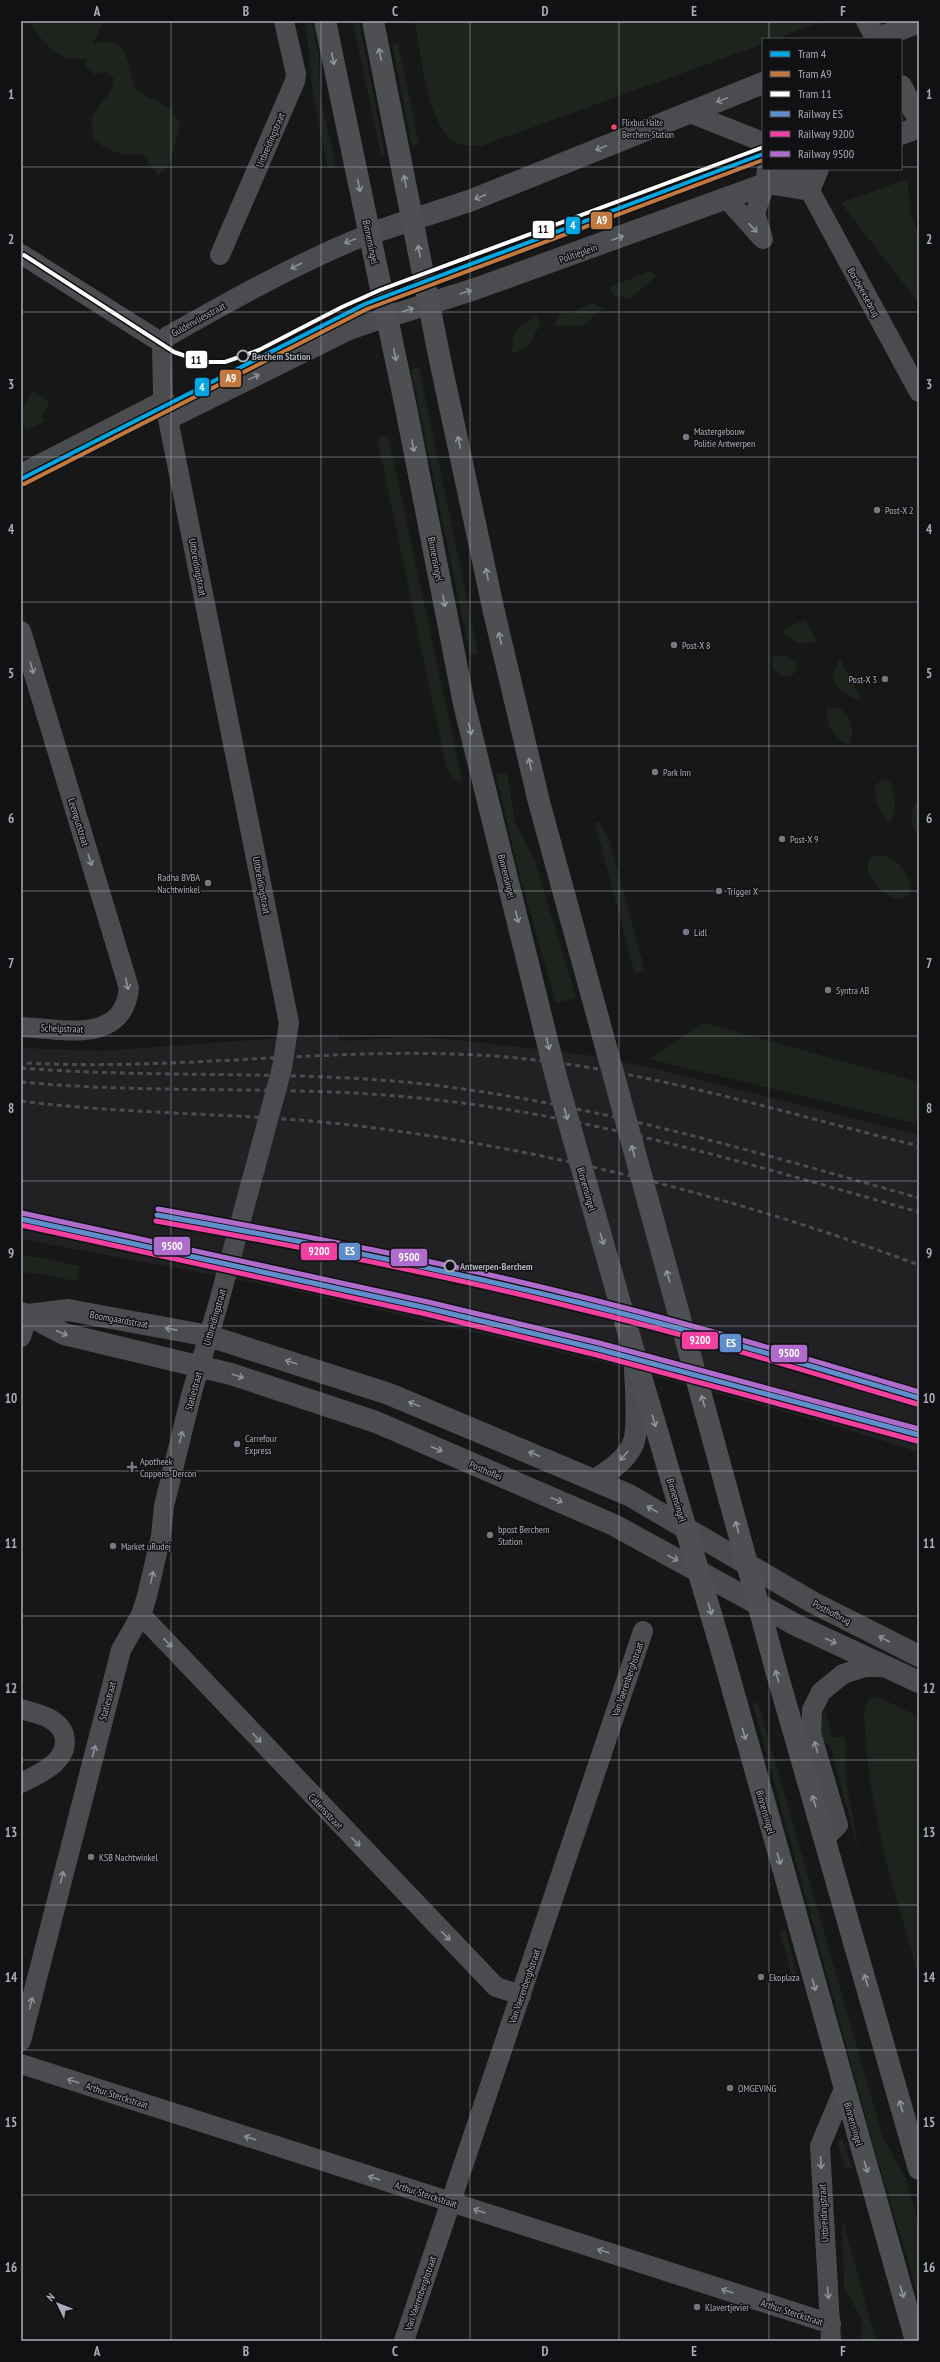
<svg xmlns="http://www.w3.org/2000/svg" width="940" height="2362" viewBox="0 0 940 2362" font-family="'PT Sans Narrow',sans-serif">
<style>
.built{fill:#212123}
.green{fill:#1d241e}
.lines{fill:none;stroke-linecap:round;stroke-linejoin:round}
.minor{stroke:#4b4c50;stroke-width:20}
.tertiary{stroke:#4b4c50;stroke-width:22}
.primary{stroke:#4d4f52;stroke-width:22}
.motorway{stroke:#4e4e51;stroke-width:22}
.rail{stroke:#4b4c4f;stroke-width:3;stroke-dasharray:5 4;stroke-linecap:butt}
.tertiary-bridge{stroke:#4b4c50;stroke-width:22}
.rail-1-casing{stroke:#111113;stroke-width:8}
.rail-2-casing{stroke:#111113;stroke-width:8}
.rail-3-casing{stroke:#111113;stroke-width:8}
.rail-1{stroke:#608dcc;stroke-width:5}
.rail-2{stroke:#f240a1;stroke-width:5}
.rail-3{stroke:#b06ccc;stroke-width:5}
.tram-1-casing{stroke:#111113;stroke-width:7}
.tram-2-casing{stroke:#111113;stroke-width:7}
.tram-3-casing{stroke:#111113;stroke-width:7}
.tram-1{stroke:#00a6e2;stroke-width:4}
.tram-2{stroke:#c27940;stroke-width:4}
.tram-3{stroke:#fff;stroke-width:4}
.oneway{stroke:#91969e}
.oneway2{stroke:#8c9099}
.grid{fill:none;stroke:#a8adb8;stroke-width:1;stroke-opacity:0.55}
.bus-dot{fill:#f34667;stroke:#111113;stroke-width:1.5}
.stop-dot{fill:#111113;stroke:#a8adb8;stroke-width:2}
.poi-dot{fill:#757880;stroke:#111113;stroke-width:1.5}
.labels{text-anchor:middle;stroke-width:3;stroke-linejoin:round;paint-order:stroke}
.bus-label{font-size:9px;fill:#a8adb8;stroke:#111113;text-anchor:start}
.street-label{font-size:10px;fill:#a8adb8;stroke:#111113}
.stop-label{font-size:10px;font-weight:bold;fill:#a8adb8;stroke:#111113;text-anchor:start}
.poi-label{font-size:10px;fill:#a8adb8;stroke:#111113;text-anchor:start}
.line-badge{stroke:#111113;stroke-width:1.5}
.badge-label{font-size:11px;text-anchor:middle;font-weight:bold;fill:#fff}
.pale-badge-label{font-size:11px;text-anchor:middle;font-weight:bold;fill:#111}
.neatline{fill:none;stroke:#a8adb8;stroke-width:1.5}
.grid-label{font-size:13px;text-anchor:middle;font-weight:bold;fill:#a8adb8}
</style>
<rect width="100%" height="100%" fill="#171717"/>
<path class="built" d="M338,1034l2,7 72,-4 47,3 128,15 70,14 262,66v317l-97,-30 -216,-59 -319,-74 -266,-50v-191l79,3z"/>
<path class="green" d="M29,21h75l-11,23c37,-11 34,21 42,46l37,19 8,15 -11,43 -11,8 -15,-20c-22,0 -33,-2 -50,-16l-1,-23 19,-26 3,-12 -9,-6 -12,2 -7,-8 1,-8c-30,6 -43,-15 -58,-37z
M306,21h6l7,37 1,36 16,73 -8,2 -15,-73z
M353,21h6l26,133 -4,2z
M415,21h404l1,1 -44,17h-13v5l-3,1 -279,101c-6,-1 -13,0 -19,-1 -35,-10 -41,-93 -47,-124z
M398,43l21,101 -7,2 -20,-102z
M907,179l4,39 8,15v70l-78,-100z
M651,271l5,6 -27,22 -16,-4 -4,-8z
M592,303l11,5 -18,17 -31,1 6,-14 11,1z
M537,315l3,10 -12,21 -16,8 1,-21z
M419,367l59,286 -8,1 -59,-284z
M33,391l17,12 -8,14 3,4 -18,10c-10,-17 -4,-25 6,-40z
M388,435l75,350 -11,-8 -6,-11 -69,-329z
M805,619l12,22c-13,6 -26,1 -35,-10z
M774,655l13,1 10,7c1,22 -32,16 -23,-8z
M840,659l22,41c-15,-3 -25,-10 -30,-25z
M827,707c24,0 28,18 23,38 -18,-7 -24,-20 -23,-38z
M496,774h11l8,48 20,39 41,137 -20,5 -40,-141z
M882,779l9,4c4,13 6,25 0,38h-3c-9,-10 -14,-21 -13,-35z
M918,801l1,2v30l-4,-2c-5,-11 -6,-22 3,-30z
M599,822l9,14 37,135 -10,3 -40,-151z
M874,855c6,1 13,1 18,4 10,6 30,32 11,39 -15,6 -49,-30 -29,-43z
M704,1023l215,59v42l-270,-65z
M21,1254l59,12 -4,15 -29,-6 -26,-3z
M876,1696l43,21v261c-22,-79 -48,-156 -53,-238 -1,-10 -4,-27 1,-36 2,-4 4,-6 9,-8z
M758,1702l125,436 22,39 14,48v75l-47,-160 -119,-436z
M825,1709l7,28h13l2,49 12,66 -29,-107 -9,-2 -2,-22z
M785,1930l13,49 -5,1 -13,-48z
M843,2140l9,28 -6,2 -9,-29z
M842,2218l34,123h-14l-1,-24 -17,-29z"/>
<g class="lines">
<path class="minor" d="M690,113l73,29
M768,184l42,7
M810,191l109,201
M810,191l9,-22
M727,199l36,40 -8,-26 10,-28 2,-16
M21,254l141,89
M220,255l75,-174 1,-7 -12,-53
M169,419l180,-89 38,-13
M21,474l144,-74
M21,631l108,357c-6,57 -67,41 -108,39
M21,1337l7,-22
M141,1615l355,372 25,8
M21,1709c9,3 21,5 29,10 6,3 12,9 14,16 7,26 -25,39 -43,48
M825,1838l13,-13 -27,-92 1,-23 9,-18 22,-18 22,-7h21
M21,2041l100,-391 20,-35 6,-19 14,-60 3,-30 28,-114 26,-87 64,-237 7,-45 -126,-629 -1,-51 6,-7c66,-37 131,-74 201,-102
M21,2064l810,260
M404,2341l239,-710
M831,2341l-11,-195 24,-57"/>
<path class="tertiary" d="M901,134l18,-7
M369,234l103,-34 291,-117
M387,317l88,-28 332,-120
M21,1313l7,2 36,19 167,40 145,48 238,103 182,100 123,57
M28,1315l40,-5 141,26 180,58 240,101 183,107 107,54
M595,1480c14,-9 31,-20 38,-36 7,-16 2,-60 2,-78"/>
<path class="primary" d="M325,21l81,387 58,296 92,373 79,279 88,299 193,686
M373,21l67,339 54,252 45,190 239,875 141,492"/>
<path class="motorway" d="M867,21l10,18
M901,86l18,34"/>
<path class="rail" d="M27,1063c150,8 299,-16 449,-8 148,7 299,56 443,91
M21,1068c137,11 275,1 412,17 165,20 326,68 486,113
M21,1082c135,13 272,2 407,17 167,17 330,68 491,113
M21,1101c117,15 236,11 354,27 185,24 369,72 544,137"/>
<path class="tertiary-bridge" d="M876,39l43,-17"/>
<defs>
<path id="rail-1" d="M157,1215c142,25 284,54 424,88 114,28 226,62 338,95
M21,1219l406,89 171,41 321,86"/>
<path id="rail-2" d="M156,1221c142,25 284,53 424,88 114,27 225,62 337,95
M21,1225l405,89 171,41 320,86"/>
<path id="rail-3" d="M158,1209c143,26 286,53 428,89 112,28 222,61 333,94
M22,1213l406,89 171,41 320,86"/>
</defs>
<use href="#rail-1" class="rail-1-casing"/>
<use href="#rail-2" class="rail-2-casing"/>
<use href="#rail-3" class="rail-3-casing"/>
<use href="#rail-1" class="rail-1"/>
<use href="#rail-2" class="rail-2"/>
<use href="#rail-3" class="rail-3"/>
<defs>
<path id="tram-1" d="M21,479l344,-175 398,-150"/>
<path id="tram-2" d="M24,484l343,-175 396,-149"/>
<path id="tram-3" d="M24,255l150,97 29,10h22l34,-12 83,-43 38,-17 381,-142"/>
</defs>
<use href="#tram-1" class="tram-1-casing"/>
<use href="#tram-2" class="tram-2-casing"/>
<use href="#tram-3" class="tram-3-casing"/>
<use href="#tram-1" class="tram-1"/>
<use href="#tram-2" class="tram-2"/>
<use href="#tram-3" class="tram-3"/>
</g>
<defs><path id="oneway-shaft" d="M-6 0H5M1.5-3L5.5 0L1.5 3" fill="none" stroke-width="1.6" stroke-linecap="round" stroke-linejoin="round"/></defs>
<g class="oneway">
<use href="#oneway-shaft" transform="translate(380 54) rotate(-101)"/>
<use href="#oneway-shaft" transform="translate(333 59) rotate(78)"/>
<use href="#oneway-shaft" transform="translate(405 181) rotate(-101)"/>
<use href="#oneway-shaft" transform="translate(359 186) rotate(78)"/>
<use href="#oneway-shaft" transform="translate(419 251) rotate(-101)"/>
<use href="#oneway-shaft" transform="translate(395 355) rotate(78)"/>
<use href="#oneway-shaft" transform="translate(459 442) rotate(-103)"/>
<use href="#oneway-shaft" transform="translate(413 446) rotate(79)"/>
<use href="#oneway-shaft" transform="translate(487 574) rotate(-101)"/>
<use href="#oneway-shaft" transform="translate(444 601) rotate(79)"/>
<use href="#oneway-shaft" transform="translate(500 638) rotate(-103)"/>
<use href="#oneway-shaft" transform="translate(470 729) rotate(76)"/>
<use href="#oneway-shaft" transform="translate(530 764) rotate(-103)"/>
<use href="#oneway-shaft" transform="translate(517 917) rotate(76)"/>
<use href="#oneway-shaft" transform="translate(548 1044) rotate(76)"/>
<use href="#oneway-shaft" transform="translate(566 1114) rotate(74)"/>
<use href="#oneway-shaft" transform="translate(633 1151) rotate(-106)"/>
<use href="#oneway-shaft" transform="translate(602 1239) rotate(74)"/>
<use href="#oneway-shaft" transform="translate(668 1276) rotate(-106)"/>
<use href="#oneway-shaft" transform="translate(703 1401) rotate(-106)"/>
<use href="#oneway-shaft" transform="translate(654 1421) rotate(74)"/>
<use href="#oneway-shaft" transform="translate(737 1527) rotate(-105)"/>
<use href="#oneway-shaft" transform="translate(710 1609) rotate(74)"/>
<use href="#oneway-shaft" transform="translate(777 1676) rotate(-105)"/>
<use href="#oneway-shaft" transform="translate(744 1734) rotate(74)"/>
<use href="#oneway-shaft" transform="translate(814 1801) rotate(-106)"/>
<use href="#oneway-shaft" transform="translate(779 1859) rotate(74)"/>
<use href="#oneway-shaft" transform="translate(866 1980) rotate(-106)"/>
<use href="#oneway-shaft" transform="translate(814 1985) rotate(74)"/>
<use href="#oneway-shaft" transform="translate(901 2106) rotate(-106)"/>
<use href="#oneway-shaft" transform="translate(866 2167) rotate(74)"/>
<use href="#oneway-shaft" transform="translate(902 2292) rotate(74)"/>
</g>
<g class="oneway2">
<use href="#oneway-shaft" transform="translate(722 100) rotate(158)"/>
<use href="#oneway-shaft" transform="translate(601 148) rotate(158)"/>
<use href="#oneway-shaft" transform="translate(480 197) rotate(158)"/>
<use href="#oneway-shaft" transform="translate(753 228) rotate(47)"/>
<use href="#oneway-shaft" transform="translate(618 238) rotate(-20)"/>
<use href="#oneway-shaft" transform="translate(350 241) rotate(158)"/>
<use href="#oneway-shaft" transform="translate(296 266) rotate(153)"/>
<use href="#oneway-shaft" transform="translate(466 292) rotate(-17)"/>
<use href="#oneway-shaft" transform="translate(408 310) rotate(-18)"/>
<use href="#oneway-shaft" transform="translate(254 377) rotate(-26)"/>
<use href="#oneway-shaft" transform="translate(32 668) rotate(73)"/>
<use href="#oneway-shaft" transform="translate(90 860) rotate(73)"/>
<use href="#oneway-shaft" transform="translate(127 984) rotate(78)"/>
<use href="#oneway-shaft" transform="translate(171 1329) rotate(-169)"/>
<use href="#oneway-shaft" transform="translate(62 1333) rotate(23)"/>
<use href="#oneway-shaft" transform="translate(291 1362) rotate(-162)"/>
<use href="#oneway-shaft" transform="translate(238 1376) rotate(18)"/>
<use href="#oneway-shaft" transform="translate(414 1404) rotate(-157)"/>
<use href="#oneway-shaft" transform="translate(181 1437) rotate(-76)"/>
<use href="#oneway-shaft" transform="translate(437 1449) rotate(23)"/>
<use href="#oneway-shaft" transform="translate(534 1454) rotate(-157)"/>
<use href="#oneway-shaft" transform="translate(624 1456) rotate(130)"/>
<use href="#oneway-shaft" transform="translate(557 1500) rotate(23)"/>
<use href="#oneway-shaft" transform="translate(652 1509) rotate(-150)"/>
<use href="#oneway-shaft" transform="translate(673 1558) rotate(28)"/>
<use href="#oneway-shaft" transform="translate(152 1577) rotate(-77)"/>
<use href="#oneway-shaft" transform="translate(884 1639) rotate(-153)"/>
<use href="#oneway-shaft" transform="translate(831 1641) rotate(25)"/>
<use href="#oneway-shaft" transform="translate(168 1643) rotate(47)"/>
<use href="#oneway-shaft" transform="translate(257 1738) rotate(47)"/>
<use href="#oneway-shaft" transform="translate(816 1747) rotate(-106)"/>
<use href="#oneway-shaft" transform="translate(94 1751) rotate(-75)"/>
<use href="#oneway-shaft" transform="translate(356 1842) rotate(46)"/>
<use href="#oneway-shaft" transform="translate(62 1877) rotate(-76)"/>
<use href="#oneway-shaft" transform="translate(446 1936) rotate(46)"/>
<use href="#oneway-shaft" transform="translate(31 2003) rotate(-76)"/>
<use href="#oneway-shaft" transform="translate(73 2081) rotate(-162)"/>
<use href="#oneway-shaft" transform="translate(250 2138) rotate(-162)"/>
<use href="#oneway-shaft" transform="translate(821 2163) rotate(87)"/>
<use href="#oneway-shaft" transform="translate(374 2178) rotate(-162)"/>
<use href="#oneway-shaft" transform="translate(479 2211) rotate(-162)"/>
<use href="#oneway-shaft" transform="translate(603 2251) rotate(-162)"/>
<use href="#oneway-shaft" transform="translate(727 2291) rotate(-162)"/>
<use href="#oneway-shaft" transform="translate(828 2293) rotate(85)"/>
</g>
<path class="grid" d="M171,21v2320M321,21v2320M470,21v2320M619,21v2320M769,21v18M21,167h742M901,167h18M769,169v2172M21,312h898M21,457h898M21,602h898M21,746h898M21,891h898M21,1036h898M21,1181h898M21,1326h898M21,1471h898M21,1616h898M21,1760h898M21,1905h898M21,2050h898M21,2195h898"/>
<circle class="bus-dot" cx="614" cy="127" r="3.5"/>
<g class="stop-dot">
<circle cx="243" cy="356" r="5.5"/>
<circle cx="450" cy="1266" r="5.5"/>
</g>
<g class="poi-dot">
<circle cx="686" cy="437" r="4"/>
<circle cx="877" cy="510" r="4"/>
<circle cx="674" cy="645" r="4"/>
<circle cx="885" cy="679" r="4"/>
<circle cx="655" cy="772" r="4"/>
<circle cx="782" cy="839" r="4"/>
<circle cx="208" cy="883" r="4"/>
<circle cx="719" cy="891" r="4"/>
<circle cx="686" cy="932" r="4"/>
<circle cx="828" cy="990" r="4"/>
<circle cx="237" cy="1444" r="4"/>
<path d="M130 1461h4v4h4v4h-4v4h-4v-4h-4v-4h4z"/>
<circle cx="490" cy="1535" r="4"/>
<circle cx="113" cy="1546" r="4"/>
<circle cx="91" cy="1857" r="4"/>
<circle cx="761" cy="1977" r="4"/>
<circle cx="730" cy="2088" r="4"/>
<circle cx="697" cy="2307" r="4"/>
</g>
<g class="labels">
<g class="bus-label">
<text x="622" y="126">Flixbus Halte<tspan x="622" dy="12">Berchem-Station</tspan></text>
</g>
<g class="street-label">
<text transform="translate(270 140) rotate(-67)" y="4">Uitbreidingstraat</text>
<text transform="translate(371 242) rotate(78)" y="4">Binnensingel</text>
<text transform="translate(578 253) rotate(-20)" y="4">Politieplein</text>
<text transform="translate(864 292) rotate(61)" y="4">Borsbeeksebrug</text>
<text transform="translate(198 319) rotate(-29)" y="4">Guldenvliesstraat</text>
<text transform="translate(436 559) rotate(79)" y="4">Binnensingel</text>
<text transform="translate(198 567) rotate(79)" y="4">Uitbreidingstraat</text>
<text transform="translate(79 822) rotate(73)" y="4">Leemputstraat</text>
<text transform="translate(507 876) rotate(76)" y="4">Binnensingel</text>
<text transform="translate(262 885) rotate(79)" y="4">Uitbreidingstraat</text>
<text transform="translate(62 1028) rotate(2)" y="4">Schelpstraat</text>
<text transform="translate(587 1189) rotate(74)" y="4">Binnensingel</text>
<text transform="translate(214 1317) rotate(-74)" y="4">Uitbreidingstraat</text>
<text transform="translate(119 1319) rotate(10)" y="4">Boomgaardstraat</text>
<text transform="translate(193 1391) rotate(-75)" y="4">Statiestraat</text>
<text transform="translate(486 1470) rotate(23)" y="4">Posthoflei</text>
<text transform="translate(677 1500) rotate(73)" y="4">Binnensingel</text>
<text transform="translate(832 1612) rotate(27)" y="4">Posthofbrug</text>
<text transform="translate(627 1679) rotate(-71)" y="4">Van Vaerenberghstraat</text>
<text transform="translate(107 1701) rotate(-75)" y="4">Statiestraat</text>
<text transform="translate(326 1811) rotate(47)" y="4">Callensstraat</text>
<text transform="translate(766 1812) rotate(74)" y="4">Binnensingel</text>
<text transform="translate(524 1986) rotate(-71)" y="4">Van Vaerenberghstraat</text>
<text transform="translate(117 2095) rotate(18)" y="4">Arthur Sterckstraat</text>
<text transform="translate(854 2124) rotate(74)" y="4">Binnensingel</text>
<text transform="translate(426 2194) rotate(18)" y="4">Arthur Sterckstraat</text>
<text transform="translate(823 2213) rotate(-93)" y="4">Uitbreidingstraat</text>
<text transform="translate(420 2293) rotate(-71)" y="4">Van Vaerenberghstraat</text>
<text transform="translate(792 2312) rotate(18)" y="4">Arthur Sterckstraat</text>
</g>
<g class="stop-label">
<text x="252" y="360">Berchem Station</text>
<text x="460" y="1270">Antwerpen-Berchem</text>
</g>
<g class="poi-label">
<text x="694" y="435">Mastergebouw<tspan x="694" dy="12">Politie Antwerpen</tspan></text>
<text x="885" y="514">Post-X 2</text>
<text x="682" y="649">Post-X 8</text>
<text x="877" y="683" text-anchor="end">Post-X 3</text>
<text x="663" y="776">Park Inn</text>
<text x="790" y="843">Post-X 9</text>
<text x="200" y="881" text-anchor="end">Radha BVBA<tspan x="200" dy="12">Nachtwinkel</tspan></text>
<text x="727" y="895">Trigger X</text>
<text x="694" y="936">Lidl</text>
<text x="836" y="994">Syntra AB</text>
<text x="245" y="1442">Carrefour<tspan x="245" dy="12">Express</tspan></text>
<text x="140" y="1465">Apotheek<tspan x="140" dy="12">Coppens-Dercon</tspan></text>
<text x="498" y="1533">bpost Berchem<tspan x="498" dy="12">Station</tspan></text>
<text x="121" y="1550">Market uRudej</text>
<text x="99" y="1861">KSB Nachtwinkel</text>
<text x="769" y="1981">Ekoplaza</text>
<text x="738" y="2092">OMGEVING</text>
<text x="705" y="2311">Klavertjevier</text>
</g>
</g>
<g class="line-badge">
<rect x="590" y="211" width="23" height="19" rx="4" fill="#c27940"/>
<rect x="565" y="216" width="16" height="19" rx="4" fill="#00a6e2"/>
<rect x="532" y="220" width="23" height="19" rx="4" fill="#fff"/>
<rect x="185" y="350" width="23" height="19" rx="4" fill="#fff"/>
<rect x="219" y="369" width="23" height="19" rx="4" fill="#c27940"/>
<rect x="194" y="377" width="16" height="20" rx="4" fill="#00a6e2"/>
<rect x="153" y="1236" width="38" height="20" rx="4" fill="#b06ccc"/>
<rect x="300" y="1242" width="38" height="19" rx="4" fill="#f240a1"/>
<rect x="338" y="1242" width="23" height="19" rx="4" fill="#608dcc"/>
<rect x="390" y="1248" width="38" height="19" rx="4" fill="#b06ccc"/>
<rect x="681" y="1331" width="38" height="19" rx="4" fill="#f240a1"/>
<rect x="719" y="1333" width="23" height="20" rx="4" fill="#608dcc"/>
<rect x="770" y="1344" width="38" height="19" rx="4" fill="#b06ccc"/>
</g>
<g class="badge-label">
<text x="602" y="224">A9</text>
<text x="573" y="229">4</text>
<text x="231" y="382">A9</text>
<text x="202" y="391">4</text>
<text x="172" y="1250">9500</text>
<text x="319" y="1255">9200</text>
<text x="350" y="1255">ES</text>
<text x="409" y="1261">9500</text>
<text x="700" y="1344">9200</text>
<text x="731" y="1347">ES</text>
<text x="789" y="1357">9500</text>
</g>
<g class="pale-badge-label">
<text x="543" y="233">11</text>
<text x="196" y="364">11</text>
</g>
<rect width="940" height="2362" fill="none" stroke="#111113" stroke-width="44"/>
<rect x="762" y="38" width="140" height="132" fill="#111113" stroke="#4d4f55"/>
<rect x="770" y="51" width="20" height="6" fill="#00a6e2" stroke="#4d4f55"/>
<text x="798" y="58" font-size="12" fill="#a8adb8">Tram 4</text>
<rect x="770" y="71" width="20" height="6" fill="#c27940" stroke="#4d4f55"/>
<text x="798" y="78" font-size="12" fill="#a8adb8">Tram A9</text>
<rect x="770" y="91" width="20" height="6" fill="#ffffff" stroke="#4d4f55"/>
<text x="798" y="98" font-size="12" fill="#a8adb8">Tram 11</text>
<rect x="770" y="111" width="20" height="6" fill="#608dcc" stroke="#4d4f55"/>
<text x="798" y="118" font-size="12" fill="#a8adb8">Railway ES</text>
<rect x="770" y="131" width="20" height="6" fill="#f240a1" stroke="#4d4f55"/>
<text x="798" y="138" font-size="12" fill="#a8adb8">Railway 9200</text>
<rect x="770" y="151" width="20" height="6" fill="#b06ccc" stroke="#4d4f55"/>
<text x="798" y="158" font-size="12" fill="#a8adb8">Railway 9500</text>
<g transform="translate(58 2304) rotate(313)" stroke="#111113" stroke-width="3" paint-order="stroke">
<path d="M0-3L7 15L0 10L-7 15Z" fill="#a8adb8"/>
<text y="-6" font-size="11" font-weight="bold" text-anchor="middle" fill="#a8adb8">N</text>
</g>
<rect x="22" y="22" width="896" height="2318" class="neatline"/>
<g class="grid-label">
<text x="97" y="16">A</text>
<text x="246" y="16">B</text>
<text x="395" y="16">C</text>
<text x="545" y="16">D</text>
<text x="694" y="16">E</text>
<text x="843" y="16">F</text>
<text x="11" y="99">1</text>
<text x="929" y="99">1</text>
<text x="11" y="244">2</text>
<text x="929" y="244">2</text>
<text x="11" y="389">3</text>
<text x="929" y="389">3</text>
<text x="11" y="534">4</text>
<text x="929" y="534">4</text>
<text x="11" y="678">5</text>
<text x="929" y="678">5</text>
<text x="11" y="823">6</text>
<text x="929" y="823">6</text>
<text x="11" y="968">7</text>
<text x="929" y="968">7</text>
<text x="11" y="1113">8</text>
<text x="929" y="1113">8</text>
<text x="11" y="1258">9</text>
<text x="929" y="1258">9</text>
<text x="11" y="1403">10</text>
<text x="929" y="1403">10</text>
<text x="11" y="1548">11</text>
<text x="929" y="1548">11</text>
<text x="11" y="1693">12</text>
<text x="929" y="1693">12</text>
<text x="11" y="1837">13</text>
<text x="929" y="1837">13</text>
<text x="11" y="1982">14</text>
<text x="929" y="1982">14</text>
<text x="11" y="2127">15</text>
<text x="929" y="2127">15</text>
<text x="11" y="2272">16</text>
<text x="929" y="2272">16</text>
<text x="97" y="2356">A</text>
<text x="246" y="2356">B</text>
<text x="395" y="2356">C</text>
<text x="545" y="2356">D</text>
<text x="694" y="2356">E</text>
<text x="843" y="2356">F</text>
</g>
</svg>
